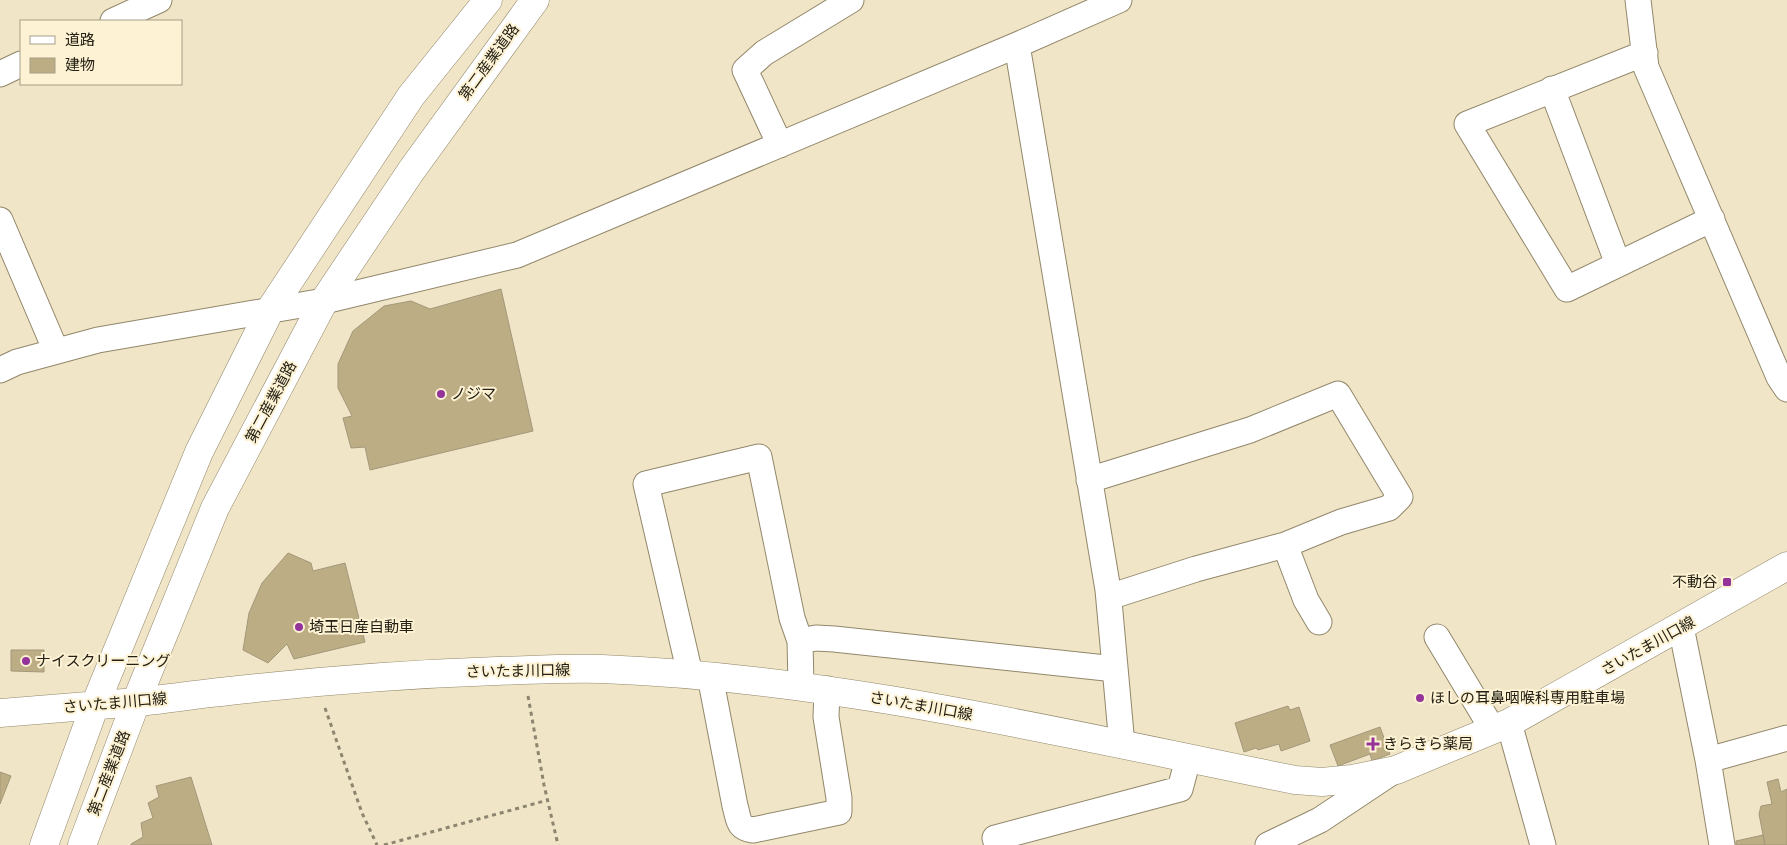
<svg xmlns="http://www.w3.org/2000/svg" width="1787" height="845" viewBox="0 0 1787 845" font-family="Cabin,'Noto Sans JP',sans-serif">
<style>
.building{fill:#bcad84;stroke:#a2987b}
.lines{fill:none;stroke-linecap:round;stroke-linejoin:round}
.minor-casing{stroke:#92876b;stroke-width:27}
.primary-casing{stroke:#92876b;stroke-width:29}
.path{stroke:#8c856f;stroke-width:3;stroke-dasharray:4 4;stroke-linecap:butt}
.minor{stroke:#fff;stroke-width:25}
.primary{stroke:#fff;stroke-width:28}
.poi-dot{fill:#94339a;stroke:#fdf2d3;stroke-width:2}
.labels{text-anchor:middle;stroke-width:4;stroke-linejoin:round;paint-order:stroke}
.street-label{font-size:15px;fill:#242015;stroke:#fdf2d3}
.poi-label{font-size:15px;fill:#242015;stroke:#fdf2d3;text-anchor:start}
</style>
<rect width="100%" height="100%" fill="#f0e5c6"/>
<path class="building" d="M501,289l32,142 -163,39 -5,-23 -14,1 -8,-30 9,-2 -14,-28v-24l15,-33 31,-25 27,-5 19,8z
M288,553l23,10 2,8 32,-8 20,79 -71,17 -7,-15 -19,19 -25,-13 6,-37 13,-30z
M11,650h33v22l-33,-1z
M1288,706l2,4 9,-3 11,34 -29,10 -2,-7 -21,6 -2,-2 -12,4 -9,-29z
M1380,727l10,27 -18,7 -2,-7 -32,12 -8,-21z
M0,772l11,4 -11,28z
M191,777l21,68h-81v-1l12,-7 -2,-14 12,-5 -5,-15 11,-6 -3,-11z
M1778,779l3,13 6,-3v56h-22l-6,-31 2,-8 11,-2 -5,-22z
M1763,835l2,10h-29v-4z"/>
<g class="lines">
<defs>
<path id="minor" d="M1638,0l8,67 133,310 8,12
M113,21l46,-21
M1017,45l91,545 14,155
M1645,53l-178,71 100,165 145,-70
M0,74l21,-10
M1552,89l66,175
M780,145l-35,-75 19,-17 87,-53
M0,220l56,131
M0,370l17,-8 81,-22 226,-39 193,-46 500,-210 102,-45
M1089,480l161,-50 88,-36 62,103 -11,11 -48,14 -56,23 -89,24 -87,28
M1285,545l21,55 13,22
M1681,627l27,133 14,85
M1437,637l56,93
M800,641l16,-3 18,1 281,30
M690,674l-44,-190 113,-27 33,161 8,23 1,44
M710,676l25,130c4,13 2,22 18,24l86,-18v-14l-13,-81 1,-28
M1509,723l34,122
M1708,760l79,-22
M997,845l-2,-7 185,-49 8,-30
M1268,845l52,-25 72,-48"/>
<path id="primary" d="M0,713c46,-4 92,-7 137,-11 31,-3 61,-8 92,-11 89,-10 178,-17 268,-20 35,-1 70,-3 105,-2 236,9 463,65 693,111l27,2 30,-3 44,-9 113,-47 278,-157
M44,845l51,-140 104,-253 71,-142 141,-214 77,-96
M82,845l54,-143 79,-194 109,-207 87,-130 124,-171"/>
</defs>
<use href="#minor" class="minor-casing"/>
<use href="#primary" class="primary-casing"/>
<path class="path" d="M528,696l16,89 14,60
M325,708l37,105 15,32
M384,845l164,-45"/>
<use href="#minor" class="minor"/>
<use href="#primary" class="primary"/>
</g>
<g class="poi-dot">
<circle cx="441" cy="394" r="5"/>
<rect x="1722" y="577" width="10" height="10" rx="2.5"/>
<circle cx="299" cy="627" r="5"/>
<circle cx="26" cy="661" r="5"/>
<circle cx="1420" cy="698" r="5"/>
<path d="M1370.5 736.5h5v5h5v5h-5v5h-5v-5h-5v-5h5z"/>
</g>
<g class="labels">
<g class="street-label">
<text transform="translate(489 62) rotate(-54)" y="5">第二産業道路</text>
<text transform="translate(271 402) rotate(-62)" y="5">第二産業道路</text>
<text transform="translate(1648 646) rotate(-29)" y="5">さいたま川口線</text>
<text transform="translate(518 671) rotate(-1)" y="5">さいたま川口線</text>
<text transform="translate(115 703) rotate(-5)" y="5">さいたま川口線</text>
<text transform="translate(921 706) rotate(10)" y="5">さいたま川口線</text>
<text transform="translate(109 773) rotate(-69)" y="5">第二産業道路</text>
</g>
<g class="poi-label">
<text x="451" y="399">ノジマ</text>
<text x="1717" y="587" text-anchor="end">不動谷</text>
<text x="309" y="632">埼玉日産自動車</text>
<text x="36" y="666">ナイスクリーニング</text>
<text x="1430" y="703">ほしの耳鼻咽喉科専用駐車場</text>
<text x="1383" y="749">きらきら薬局</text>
</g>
</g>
<rect x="20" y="20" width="162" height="65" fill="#fdf2d3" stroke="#a69e87"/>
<rect x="30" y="36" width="25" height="8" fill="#ffffff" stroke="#a69e87"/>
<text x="65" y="45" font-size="15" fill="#242015">道路</text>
<rect x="30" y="58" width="25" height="15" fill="#bcad84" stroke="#a69e87"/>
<text x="65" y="70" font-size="15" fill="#242015">建物</text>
</svg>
